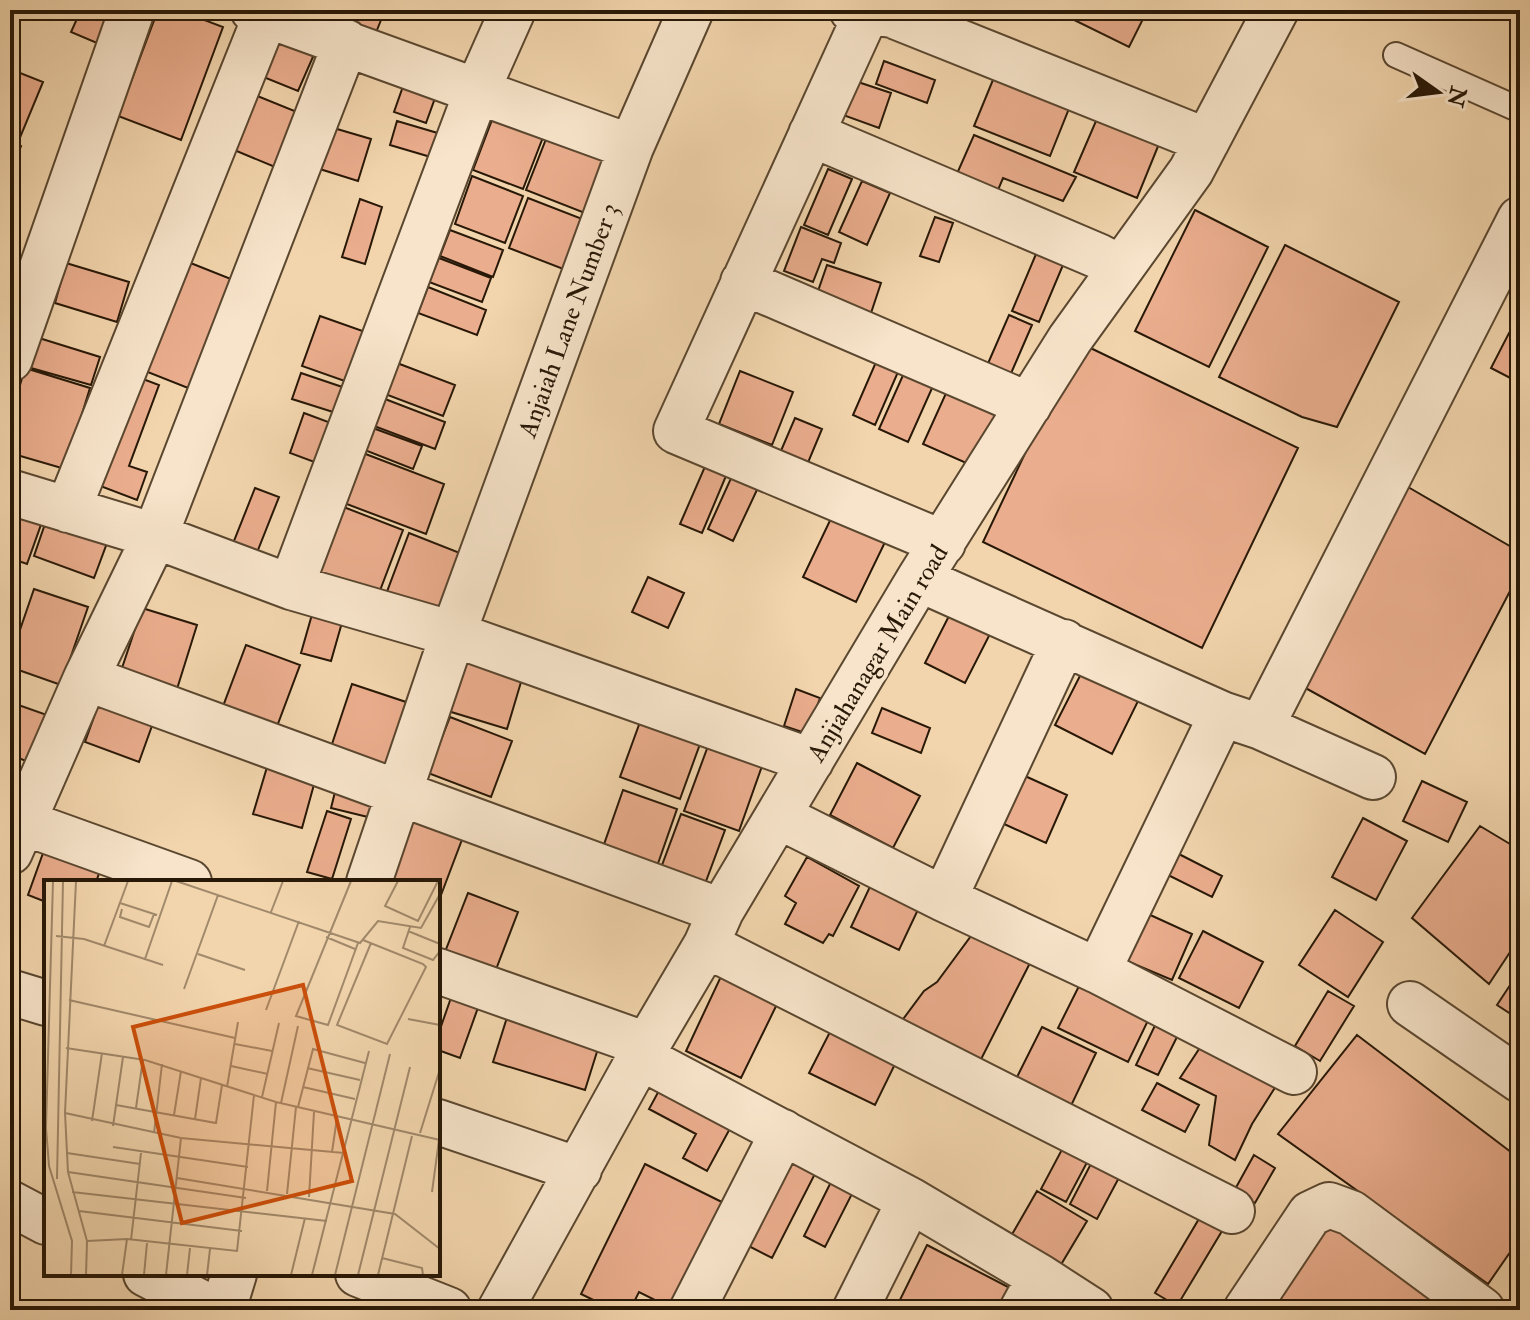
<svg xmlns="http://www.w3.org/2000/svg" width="1530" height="1320" viewBox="0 0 1530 1320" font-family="'IM FELL Double Pica',serif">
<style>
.building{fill:#eaad8d;stroke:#281807;stroke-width:2}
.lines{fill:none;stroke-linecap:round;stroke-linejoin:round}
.lane-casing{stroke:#5a4730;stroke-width:28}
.street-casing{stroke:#5a4730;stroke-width:48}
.lane{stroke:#f7e4ca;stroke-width:24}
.street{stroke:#f7e4ca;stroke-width:44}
.labels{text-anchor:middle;stroke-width:8;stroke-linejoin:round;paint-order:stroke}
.street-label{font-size:26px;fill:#281807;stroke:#f7e4ca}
.inset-road{fill:none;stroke:#a1896b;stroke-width:2}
.view{fill:#cb4f0b;fill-opacity:0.15;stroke:#cb4f0b;stroke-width:4}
.inset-edge{fill:none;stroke:#281807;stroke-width:4}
</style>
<rect width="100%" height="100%" fill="#f2d5ad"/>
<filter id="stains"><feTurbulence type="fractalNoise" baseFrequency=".0025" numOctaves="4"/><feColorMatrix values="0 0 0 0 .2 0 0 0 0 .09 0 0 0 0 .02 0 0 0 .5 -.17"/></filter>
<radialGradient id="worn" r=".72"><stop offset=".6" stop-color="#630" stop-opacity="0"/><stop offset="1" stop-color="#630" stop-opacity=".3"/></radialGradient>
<path class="building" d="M81,10h46l-16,39 -40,-17z
M158,10h20l45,17 -42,113 -63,-24z
M316,10h69l-10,25z
M1069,10h51l22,11 -13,26 -63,-31z
M274,32l42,18 -18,41 -42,-17z
M884,61l51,19 -8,23 -51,-19z
M10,69l33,13 -24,58 -9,-4z
M997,70l75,31 -22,55 -76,-30z
M407,75l32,12 -13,36 -32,-11z
M855,81l36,12 -12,35 -36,-13z
M250,93l47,19 -22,55 -48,-20z
M495,112l50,20 -22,57 -50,-19z
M1099,114l62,25 -24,59 -63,-26z
M397,121l44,13 -7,24 -44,-13z
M320,124l51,15 -13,42 -51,-16z
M548,134l68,26 -21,57 -69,-27z
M974,135l102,42 -13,24 -60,-23 -10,24 -41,-17z
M10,142l11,4 -11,28z
M828,169l24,10 -24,56 -24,-10z
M472,176l51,20 -18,47 -50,-19z
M862,181l28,12 -23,52 -28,-13z
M528,198l62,24 -19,50 -62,-24z
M360,199l22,8 -17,57 -23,-7z
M1195,210l73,37 -59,120 -74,-36z
M935,217l18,6 -14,39 -19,-6z
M801,227l40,16 -7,20 -12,-4 -9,23 -29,-11z
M450,230l53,20 -10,27 -53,-21z
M1285,245l114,57 -62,125 -35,-10 -83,-40z
M1036,254l27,11 -24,57 -27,-11z
M439,258l52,20 -9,24 -53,-20z
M183,260l48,19 -43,109 -48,-19z
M66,263l63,19 -12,40 -62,-19z
M827,265l54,18 -10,30 -54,-19z
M428,287l58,23 -9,25 -59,-22z
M1009,315l23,10 -23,53 -23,-10z
M320,316l54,19 -18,50 -54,-19z
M1509,333l11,6v44l-29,-15z
M39,338l61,19 -9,28 -60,-17z
M1078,342l220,106 -96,200 -219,-106z
M876,362l22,10 -23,53 -22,-10z
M397,363l58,22 -12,31 -58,-22z
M25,368l65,20 -25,81 -55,-16v-34z
M740,371l53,21 -21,53 -53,-21z
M301,373l59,20 -8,25 -60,-19z
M904,373l29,13 -25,56 -29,-13z
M135,376l24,9 -30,81 18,6 -10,28 -42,-16z
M947,391l50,22 -24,53 -50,-22z
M385,399l60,23 -10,27 -61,-23z
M304,413l27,10 -14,40 -27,-10z
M795,418l27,11 -15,36 -27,-12z
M370,427l52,19 -9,23 -51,-20z
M363,453l81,31 -18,50 -82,-31z
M710,455l21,9 -29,69 -22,-9z
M737,465l26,12 -30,64 -25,-12z
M1408,487l112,65v20l-95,182 -125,-69z
M255,488l24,9 -23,58 -24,-9z
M341,506l62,24 -27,71 -62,-24z
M17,510l26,9 -16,45 -17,-6v-30z
M835,510l53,26 -32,66 -53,-25z
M46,521l61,22 -13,35 -60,-22z
M409,533l56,22 -25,63 -55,-21z
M648,577l36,16 -16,35 -36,-16z
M34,589l54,18 -27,78 -51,-18v-8z
M142,608l55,17 -20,64 -56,-18z
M952,610l40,20 -27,53 -40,-20z
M313,611l30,8 -12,42 -30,-8z
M246,645l54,20 -24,64 -54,-20z
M465,654l59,18 -17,57 -59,-18z
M1087,662l56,29 -31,63 -57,-29z
M352,684l63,21 -23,66 -62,-21z
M104,689l54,20 -19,53 -54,-20z
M796,689l24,9 -12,36 -24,-8z
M10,702l37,13 -18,47 -19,-7z
M882,708l48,20 -9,25 -49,-20z
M450,717l62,24 -21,56 -63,-24z
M640,722l60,22 -20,55 -60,-22z
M708,746l54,20 -23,65 -55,-20z
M270,757l48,13 -16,58 -49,-14z
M857,763l63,33 -27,52 -63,-33z
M1025,776l42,19 -21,48 -42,-19z
M1422,781l45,21 -19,40 -45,-21z
M337,784l41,11 -6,23 -41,-10z
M623,790l54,19 -22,63 -54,-19z
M415,810l51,19 -28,74v-21h-50z
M327,811l24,8 -19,60 -25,-7z
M681,814l44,16 -23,62 -44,-16z
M1363,818l44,23 -31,59 -44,-23z
M1480,826l40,24v87l-31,47 -77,-66z
M47,842l56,20 -7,20h-50v20l-18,-7z
M1171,850l51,26 -10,21 -52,-26z
M807,857l52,29 -26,50 -4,-2 -6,9 -38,-19 11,-21 -11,-7z
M875,876l48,23 -24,51 -48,-23z
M468,893l50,19 -23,60 -50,-20z
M1135,908l57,26 -20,46 -57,-24z
M1335,910l48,32 -35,55 -49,-32z
M1203,931l60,31 -24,46 -60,-30z
M971,936l60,25 -57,112 -76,-47 26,-35 13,-9z
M724,970l56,28 -39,80 -55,-27z
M1520,970v50l-23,-15z
M1085,974l69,34 -26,54 -70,-34z
M1328,991l26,15 -34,55 -25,-15z
M453,992l27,10 -20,56 -22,-8v-15z
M509,1011l92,28 -16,51 -92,-28z
M1161,1013l23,10 -26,52 -22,-10z
M833,1026l65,32 -23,47 -66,-32z
M1042,1027l54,26 -27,57 -55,-27z
M1357,1035l163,124v79l-32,46 -210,-150z
M1205,1040l71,46 -24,38 -17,36 -26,-15 7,-49 -36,-18z
M1157,1083l42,22 -14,27 -43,-22z
M662,1085l71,38 -26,48 -24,-13 13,-24 -47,-25z
M1067,1140l25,13 -26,49 -25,-13z
M786,1144l35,18 -49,96 -35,-18z
M1254,1155l21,13 -20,35 -21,-12z
M1094,1158l28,14 -25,47 -27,-15z
M645,1164l91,45 -61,101 -36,-18 -9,18h-16l-33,-16z
M835,1174l21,12 -31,61 -21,-11z
M1037,1191l50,30 -31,52 -49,-30z
M1206,1207l22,14 -51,85 -22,-13z
M1333,1218l125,92h-192z
M927,1245l83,43 -10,22h-105z
M363,1287l48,23h-58z"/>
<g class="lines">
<defs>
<path id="lane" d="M1396,55l124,55"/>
<path id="street" d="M253,10l378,137
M852,10l40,5 315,126
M868,10l-192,421 267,112
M811,134l287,122 23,12
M743,282l286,123
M10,359l122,-349
M10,492l145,44 136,51 162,47 358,127
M68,510l200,-500
M919,579l303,135 39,13 112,50
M291,587l186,-496 36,-81
M86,678l635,233
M1261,727l259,-508
M778,816l166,83 154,72 196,101
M22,822l167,60
M10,852l76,-174 69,-142 191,-494
M369,882l84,-248 178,-487 60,-137
M944,899l120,-257
M706,945l526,266
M438,971l209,74
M1098,971l124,-257
M10,992l36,11
M1410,1004l110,76
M640,1057l270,143 130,77 -18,33
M438,1122l141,48
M10,1203l36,19
M146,1274l69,36
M358,1274l91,36
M1040,1277l51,33
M223,1310l11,-36
M500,1310l140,-253 66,-112 15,-34 198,-332 151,-240 121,-168 85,-161
M692,1310l91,-178
M855,1310l55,-110
M1246,1310l64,-96 19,-9 22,8 131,97"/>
</defs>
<use href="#lane" class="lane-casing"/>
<use href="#street" class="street-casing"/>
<use href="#lane" class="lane"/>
<use href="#street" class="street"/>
</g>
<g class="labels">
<g class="street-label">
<text transform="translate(568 320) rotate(-70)" y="9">Anjaiah Lane Number 3</text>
<text transform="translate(877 653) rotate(-59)" y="9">Anjiahanagar Main road</text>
</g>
</g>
<g transform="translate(44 880)">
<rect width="396" height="396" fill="#f2d5ad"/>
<path class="inset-road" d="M9,1l-7,247 3,38 23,75 -1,34M32,1l-11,232 3,59 19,69 -1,34M132,1l184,62 18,-22 43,7 19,-34M307,1l-55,135 32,9 30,-82M354,1l-13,25 33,15 20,-40M76,23l37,12M78,29l-2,8 29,10 5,-13M227,32l12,-31M366,47l-7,21 30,12 7,-9M364,51l32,13M12,56l28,3 79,26M282,57l29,12M319,60l60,24 3,3 -39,77 -50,-19 34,-82M60,66l24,-65M154,74l47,16M101,79l27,-78M140,109l34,-94M25,120l166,38M222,130l33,-89M364,139l32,6M191,164l37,7M22,168l79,12 131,42 164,38M187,186l37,8M263,188l53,12M183,207l11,-65M259,207l52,12M218,217l17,-74M237,223l17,-77M72,225l100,18 6,-38M254,227l15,-58 52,14M92,228l7,-49M21,233l116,25 163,15M130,235l7,-44M151,239l6,-41M48,241l10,-68M69,246l10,-69M110,253l8,-69M376,253l20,-64M69,267l135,20M288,272l5,-34M23,273l73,11M24,292l178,26M133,298l218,36 45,35M13,299l6,-298M223,311l9,-89M28,312l255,29M388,312l7,-52M243,314l9,-87M265,317l5,-85M35,331l163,20M87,360l10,-87M43,361l40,-2 110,12 17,-156M338,378l40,10 1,7M78,395l5,-36M100,395l3,-32M122,395l15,-137M143,395l3,-27M163,395l3,-26M247,395l14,-57M268,395l57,-224M291,395l55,-221M314,395l52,-208M334,395l34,-139"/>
<path class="view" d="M259,105l49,196 -170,42 -49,-196z"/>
<rect width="396" height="396" class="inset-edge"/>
</g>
<rect width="1530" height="1320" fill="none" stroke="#f2d5ad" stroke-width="40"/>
<rect x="12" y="12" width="1506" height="1296" fill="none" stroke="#281807" stroke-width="4"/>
<rect x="20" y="20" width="1490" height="1280" fill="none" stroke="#281807" stroke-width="2"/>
<g transform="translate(1438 92) rotate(104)" stroke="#f7e4ca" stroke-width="6" paint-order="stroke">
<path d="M0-6L14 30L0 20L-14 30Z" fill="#281807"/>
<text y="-12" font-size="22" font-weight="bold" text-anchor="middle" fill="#281807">N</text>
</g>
<rect width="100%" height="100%" filter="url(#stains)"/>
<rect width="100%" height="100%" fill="url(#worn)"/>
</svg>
